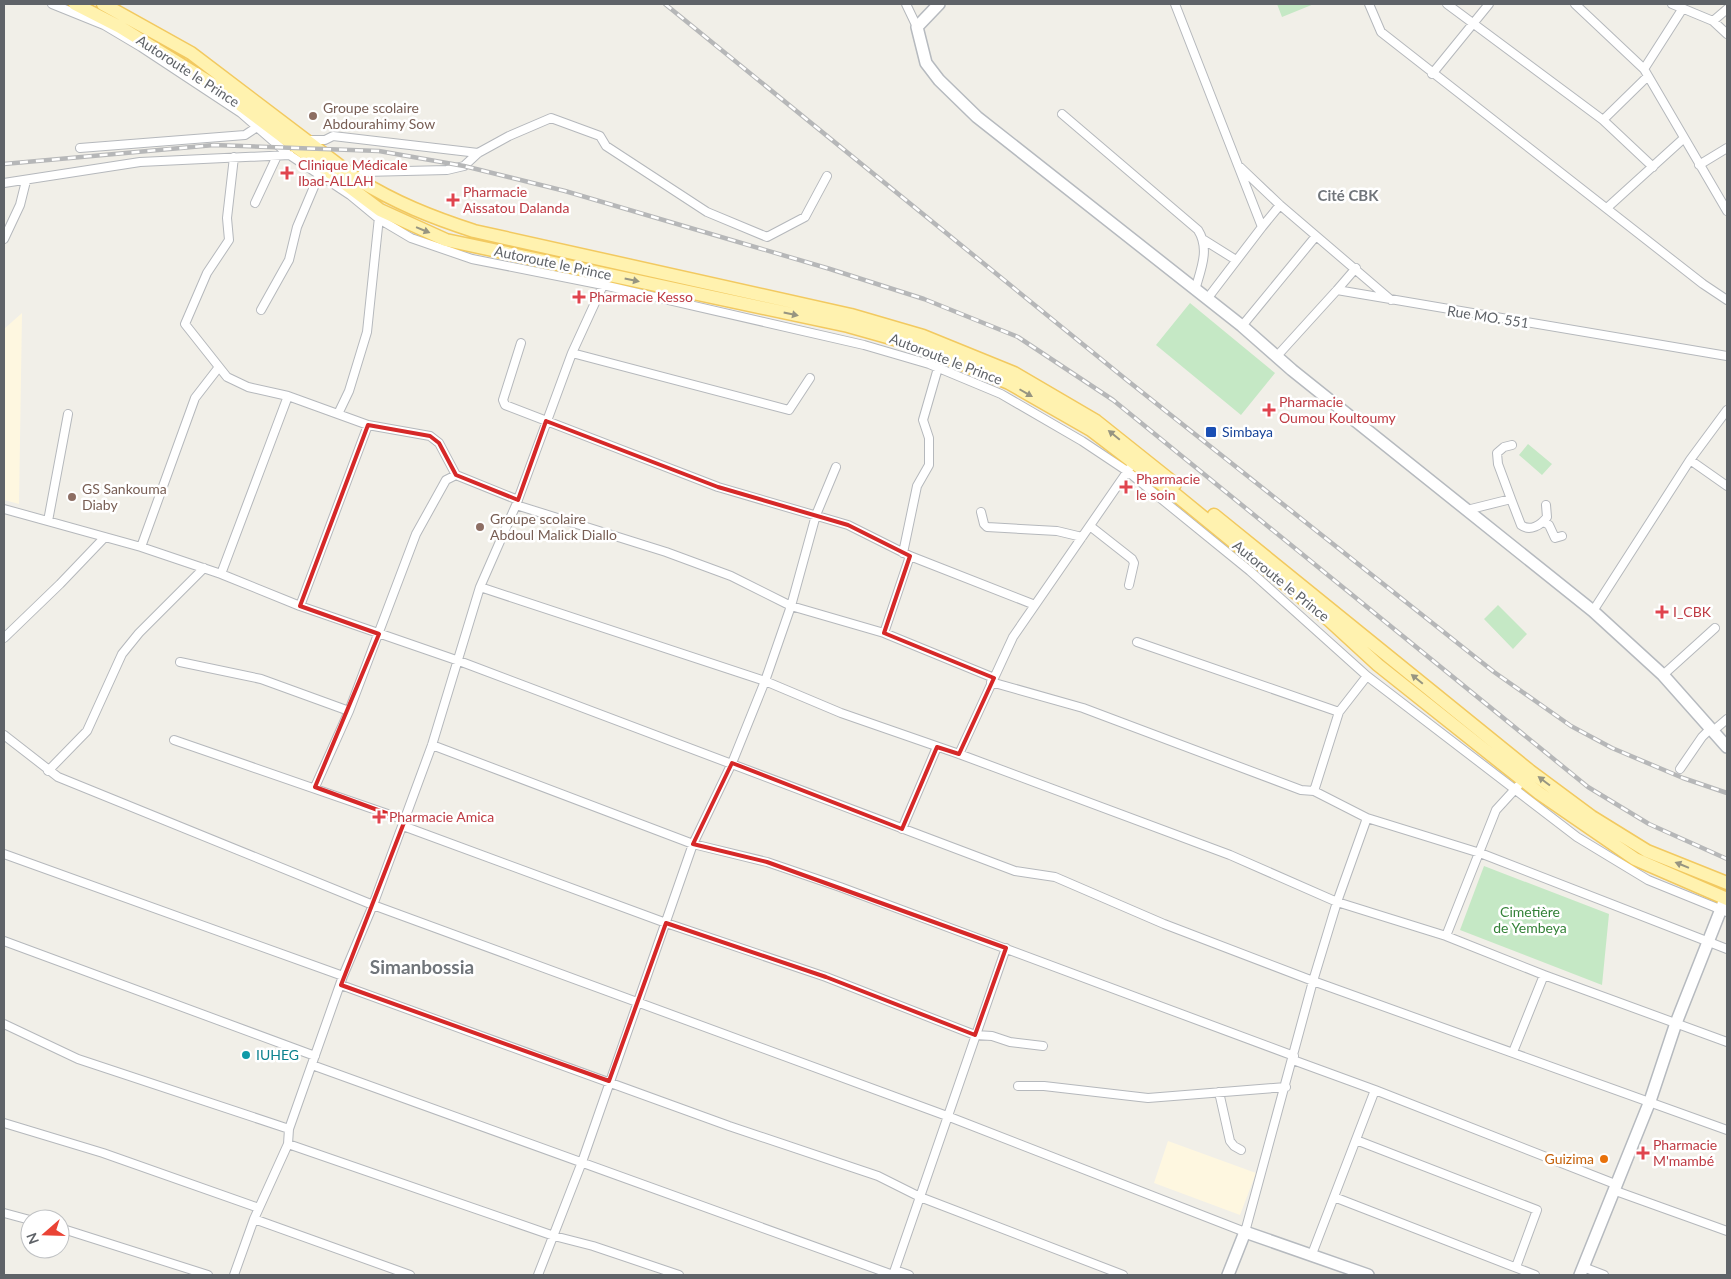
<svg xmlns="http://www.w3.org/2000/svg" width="1731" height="1279" viewBox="0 0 1731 1279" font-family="Lato,sans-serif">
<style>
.commercial{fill:#fef7e0}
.green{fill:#c5e8c5}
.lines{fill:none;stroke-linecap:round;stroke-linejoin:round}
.street-casing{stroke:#b5b8bc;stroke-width:10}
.secondary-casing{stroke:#b6babf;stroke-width:14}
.primary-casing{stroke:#f2c960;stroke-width:15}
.street{stroke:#fff;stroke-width:8}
.secondary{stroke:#fff;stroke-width:11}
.primary{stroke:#fff2af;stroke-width:12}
.rail-casing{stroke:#b6b7b8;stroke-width:4.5}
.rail{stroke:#fff;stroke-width:2.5;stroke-dasharray:8;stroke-linecap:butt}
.oneway{fill:#979581}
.marked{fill:none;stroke:#d62828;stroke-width:4;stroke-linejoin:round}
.education-dot{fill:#8d6e63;stroke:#fff;stroke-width:2}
.health-dot{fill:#e0444e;stroke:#fff;stroke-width:2}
.transit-dot{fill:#1a4fb4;stroke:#fff;stroke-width:2}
.culture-dot{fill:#0f9aa8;stroke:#fff;stroke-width:2}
.food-dot{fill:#e8710a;stroke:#fff;stroke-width:2}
.labels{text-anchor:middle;stroke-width:5;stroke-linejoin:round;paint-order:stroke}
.street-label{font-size:14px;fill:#5f6368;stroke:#fff}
.education-label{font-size:14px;fill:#785e54;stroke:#fff;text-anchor:start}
.health-label{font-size:14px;fill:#be3a42;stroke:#fff;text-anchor:start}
.transit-label{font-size:14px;fill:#164399;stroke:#fff;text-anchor:start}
.park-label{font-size:14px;fill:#348238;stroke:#fff}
.culture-label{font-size:14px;fill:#0d838f;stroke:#fff;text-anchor:start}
.food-label{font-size:14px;fill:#c56008;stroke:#fff;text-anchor:end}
.neighbourhood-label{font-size:15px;font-weight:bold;fill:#70757a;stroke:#fff}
.district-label{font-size:19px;font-weight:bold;fill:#70757a;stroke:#fff}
</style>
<rect width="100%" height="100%" fill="#f1efe8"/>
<path class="commercial" d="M22,313l-3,191 -15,-4v-171z
M1168,1141l88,32 -16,42 -86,-32z"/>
<path class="green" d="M1277,4h37l-32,13z
M1190,303l85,70 -34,42 -85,-70z
M1528,444l24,20 -10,11 -23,-20z
M1498,605l29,29 -14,15 -29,-30z
M1484,866l125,48 -7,71 -142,-55z"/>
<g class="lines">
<defs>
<path id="street" d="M52,4l52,21 37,22 100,66 47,41 62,41 29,24 32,19 61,21 131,26 261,60 65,19 72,30 81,47 45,30 123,100 117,105 210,161 71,43 79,32
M906,4l11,23
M1175,4l87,223 -55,72
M1369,4l12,28 322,252 24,16
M1447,4l156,116 50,47
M1575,4l69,65 83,142
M1672,4l41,17 14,13
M1713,21l14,-12
M1644,69l39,-61
M1432,74l57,-70
M1062,114l136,116c12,19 3,39 -3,60
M1603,120l45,-44
M307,140h18l8,-4 145,17
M80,148l165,-13 12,-8
M234,157l-7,61 2,22 -22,33 -22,51 42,53 21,10 40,9 80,29 62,11 9,7 17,32
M1699,165l28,-17
M1240,167l40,38 111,95
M357,179l7,-7 83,-2 17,-4 14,-13 31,-17 42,-18 49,18 6,10 101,66 60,25 38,-20 22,-41
M4,183l136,-21 150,-7
M255,203l22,-47
M1608,207l75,-68
M1262,227l18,-22
M4,239l16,-34 6,-24
M1204,240l32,20
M1337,290l19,-22
M261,310l28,-50 8,-33 22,-52
M1242,326l74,-90
M521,343l-18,57 2,5 213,82 130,38 62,31 125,49
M572,353l217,57 21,-32
M1277,356l60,-66 390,66
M338,414l11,-23 18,-59 12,-115
M1690,460l37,26
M1511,499l-13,-35 -1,-11 7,-6 8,-2
M516,505l150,47 65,24 60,30 93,27 110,45
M4,509l137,38 80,27 79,32 159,55 556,210 40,6 109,47 149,57 414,149
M1467,510l44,-11 10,26c9,7 20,0 26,-8l-1,-12
M981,512l3,12 3,3 70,4 25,6
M48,521l20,-107
M1544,522l5,3 6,13 7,-2
M1090,526l42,33 2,4 -5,22
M141,547l54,-149 24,-31
M903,553l14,-67 12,-21v-27l-6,-18 15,-52
M221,574l67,-178
M480,587l285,94 76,32 118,41 271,101 107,47 109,34 98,39 183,67
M300,606l68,-181
M1593,611l97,-151 37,-50
M884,633l26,-77
M4,638l56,-54 44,-46
M1137,642l202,70
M180,662l81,17 88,32
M1663,675l52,-47
M991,682l92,26 218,82 13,1 53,27 113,35 247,96
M1713,731l14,-12
M4,735l54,42 315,128 574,211 298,116 68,-251 24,-79 30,-84
M174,740l231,80
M432,745l261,99 74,18 73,25 454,169
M959,754l54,-117 116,-168
M1680,769l22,-32 9,-9
M48,771l39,-40 35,-77 17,-21 65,-65
M315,787l34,-76 67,-177 30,-54 10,-5 62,25
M1314,791l25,-79 28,-36
M403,826l263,97 160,54 149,58 17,1 18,6 33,4
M902,829l35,-82
M4,854l339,122
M1446,936l50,-126 22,-24
M4,941l311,115
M341,985l388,141 149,50 42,21 203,78
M4,1024l74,35 211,70
M1513,1052l31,-77
M1293,1060l82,30 240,94
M312,1065l581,210
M1018,1086h26l104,12 138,-11
M1219,1092l11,49 4,5 7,4
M4,1123l99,30 156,55
M1356,1140l181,70 -21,57
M288,1144l266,92 39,10 86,29
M1613,1190l114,41
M1334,1197l201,78
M4,1213l26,7
M254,1219l156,56
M60,1228l148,47
M1312,1254l63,-164
M1583,1267l21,8
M895,1270l14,5
M234,1275l20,-56 34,-75 1,-15 54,-153 30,-71 59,-160 48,-158 36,-82 56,-152 33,-72
M538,1275l44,-113 111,-318 39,-81 33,-82 26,-75 25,-91 20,-48
M893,1275l113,-327"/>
<path id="secondary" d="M939,4l-22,23 9,36 13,17 38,37 265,209 50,44 301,241 70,64 64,72
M1228,1275l17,-43 123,43
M1580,1275l70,-174 26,-78 49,-124"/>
<path id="primary" d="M75,4l45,23 97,60 163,123 66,30 402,86 71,20 90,37 82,47 85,65 153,125 49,45 161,128 96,66 92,40
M103,4l88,49 166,126c39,24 74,38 117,52l377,84 72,21 91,37 82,48 79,63
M1214,515l316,256 62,46 55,34 80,32"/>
</defs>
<use href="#street" class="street-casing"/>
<use href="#secondary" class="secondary-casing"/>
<use href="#primary" class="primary-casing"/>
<use href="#street" class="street"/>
<use href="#secondary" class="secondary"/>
<use href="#primary" class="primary"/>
<defs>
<path id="rail" d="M665,4l463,377 366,291 77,54 41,22 71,30 44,15
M4,164l210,-19 165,6 85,15 101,25 265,78 94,30 94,38 95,63 475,387 61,37 78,35"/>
</defs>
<use href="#rail" class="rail-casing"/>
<use href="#rail" class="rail"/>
</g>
<defs><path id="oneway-solid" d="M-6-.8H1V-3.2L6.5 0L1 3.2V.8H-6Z" transform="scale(1.25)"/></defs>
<g class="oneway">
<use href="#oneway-solid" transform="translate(423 230) rotate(22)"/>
<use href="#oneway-solid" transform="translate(632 280) rotate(12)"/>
<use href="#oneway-solid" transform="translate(791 314) rotate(12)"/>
<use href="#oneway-solid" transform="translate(1026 393) rotate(30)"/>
<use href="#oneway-solid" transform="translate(1114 435) rotate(-141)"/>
<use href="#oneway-solid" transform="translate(1417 679) rotate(-141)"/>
<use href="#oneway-solid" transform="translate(1544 781) rotate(-143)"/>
<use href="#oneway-solid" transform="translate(1682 865) rotate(-158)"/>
</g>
<path class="marked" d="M546,421l172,66 130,38 62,31 -26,77 110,45 -35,76 -22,-7 -35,82 -170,-66 -39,81 74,18 239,86 -31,87 -149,-58 -160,-54 -57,158 -268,-96 64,-165 -90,-33 64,-153 -79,-28 68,-181 62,11 9,7 17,32 62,25z"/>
<g class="education-dot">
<circle cx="313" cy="116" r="5"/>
<circle cx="72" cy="497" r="5"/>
<circle cx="480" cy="527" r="5"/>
</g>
<g class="health-dot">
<path d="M284.5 165.5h5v5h5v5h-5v5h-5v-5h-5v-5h5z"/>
<path d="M450.5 192.5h5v5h5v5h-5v5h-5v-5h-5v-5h5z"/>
<path d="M576.5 289.5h5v5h5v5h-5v5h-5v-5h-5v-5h5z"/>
<path d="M1266.5 402.5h5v5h5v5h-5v5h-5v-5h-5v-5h5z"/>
<path d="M1123.5 479.5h5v5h5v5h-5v5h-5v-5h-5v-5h5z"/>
<path d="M1659.5 604.5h5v5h5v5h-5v5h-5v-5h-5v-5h5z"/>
<path d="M376.5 809.5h5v5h5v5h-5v5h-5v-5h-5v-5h5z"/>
<path d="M1640.5 1145.5h5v5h5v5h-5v5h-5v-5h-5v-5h5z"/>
</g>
<rect class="transit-dot" x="1205" y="426" width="12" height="12" rx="2.5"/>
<circle class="culture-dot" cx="246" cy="1055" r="5"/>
<circle class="food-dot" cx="1604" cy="1159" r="5"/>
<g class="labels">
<g class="street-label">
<text transform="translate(188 71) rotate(33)" y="5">Autoroute le Prince</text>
<text transform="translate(553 263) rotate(12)" y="5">Autoroute le Prince</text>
<text transform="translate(1488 317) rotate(9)" y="5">Rue MO. 551</text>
<text transform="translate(946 359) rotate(21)" y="5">Autoroute le Prince</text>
<text transform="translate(1281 581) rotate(39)" y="5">Autoroute le Prince</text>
</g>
<g class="education-label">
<text x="323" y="113">Groupe scolaire<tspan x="323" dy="16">Abdourahimy Sow</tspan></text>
<text x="82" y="494">GS Sankouma<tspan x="82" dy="16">Diaby</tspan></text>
<text x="490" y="524">Groupe scolaire<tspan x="490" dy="16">Abdoul Malick Diallo</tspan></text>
</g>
<g class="health-label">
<text x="298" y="170">Clinique Médicale<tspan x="298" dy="16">Ibad-ALLAH</tspan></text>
<text x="463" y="197">Pharmacie<tspan x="463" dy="16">Aissatou Dalanda</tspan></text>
<text x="589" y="302">Pharmacie Kesso</text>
<text x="1279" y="407">Pharmacie<tspan x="1279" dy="16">Oumou Koultoumy</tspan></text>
<text x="1136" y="484">Pharmacie<tspan x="1136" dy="16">le soin</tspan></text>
<text x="1673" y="617">I_CBK</text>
<text x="389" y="822">Pharmacie Amica</text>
<text x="1653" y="1150">Pharmacie<tspan x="1653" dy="16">M'mambé</tspan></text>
</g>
<g class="transit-label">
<text x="1222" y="437">Simbaya</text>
</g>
<g class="park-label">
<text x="1530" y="917">Cimetière<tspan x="1530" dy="16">de Yembeya</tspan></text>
</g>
<g class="culture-label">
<text x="256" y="1060">IUHEG</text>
</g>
<g class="food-label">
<text x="1594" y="1164">Guizima</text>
</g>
<g class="neighbourhood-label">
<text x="1348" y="201">Cité CBK</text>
</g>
<g class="district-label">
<text x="422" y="974">Simanbossia</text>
</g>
</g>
<rect width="1731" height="1279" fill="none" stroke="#5f6368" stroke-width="10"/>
<g transform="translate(45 1234) rotate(250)"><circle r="24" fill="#ffffff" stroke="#bfc1c3"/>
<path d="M0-4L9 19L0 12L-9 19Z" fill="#ea4335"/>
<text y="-8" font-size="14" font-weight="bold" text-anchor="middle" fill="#5f6368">N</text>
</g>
</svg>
